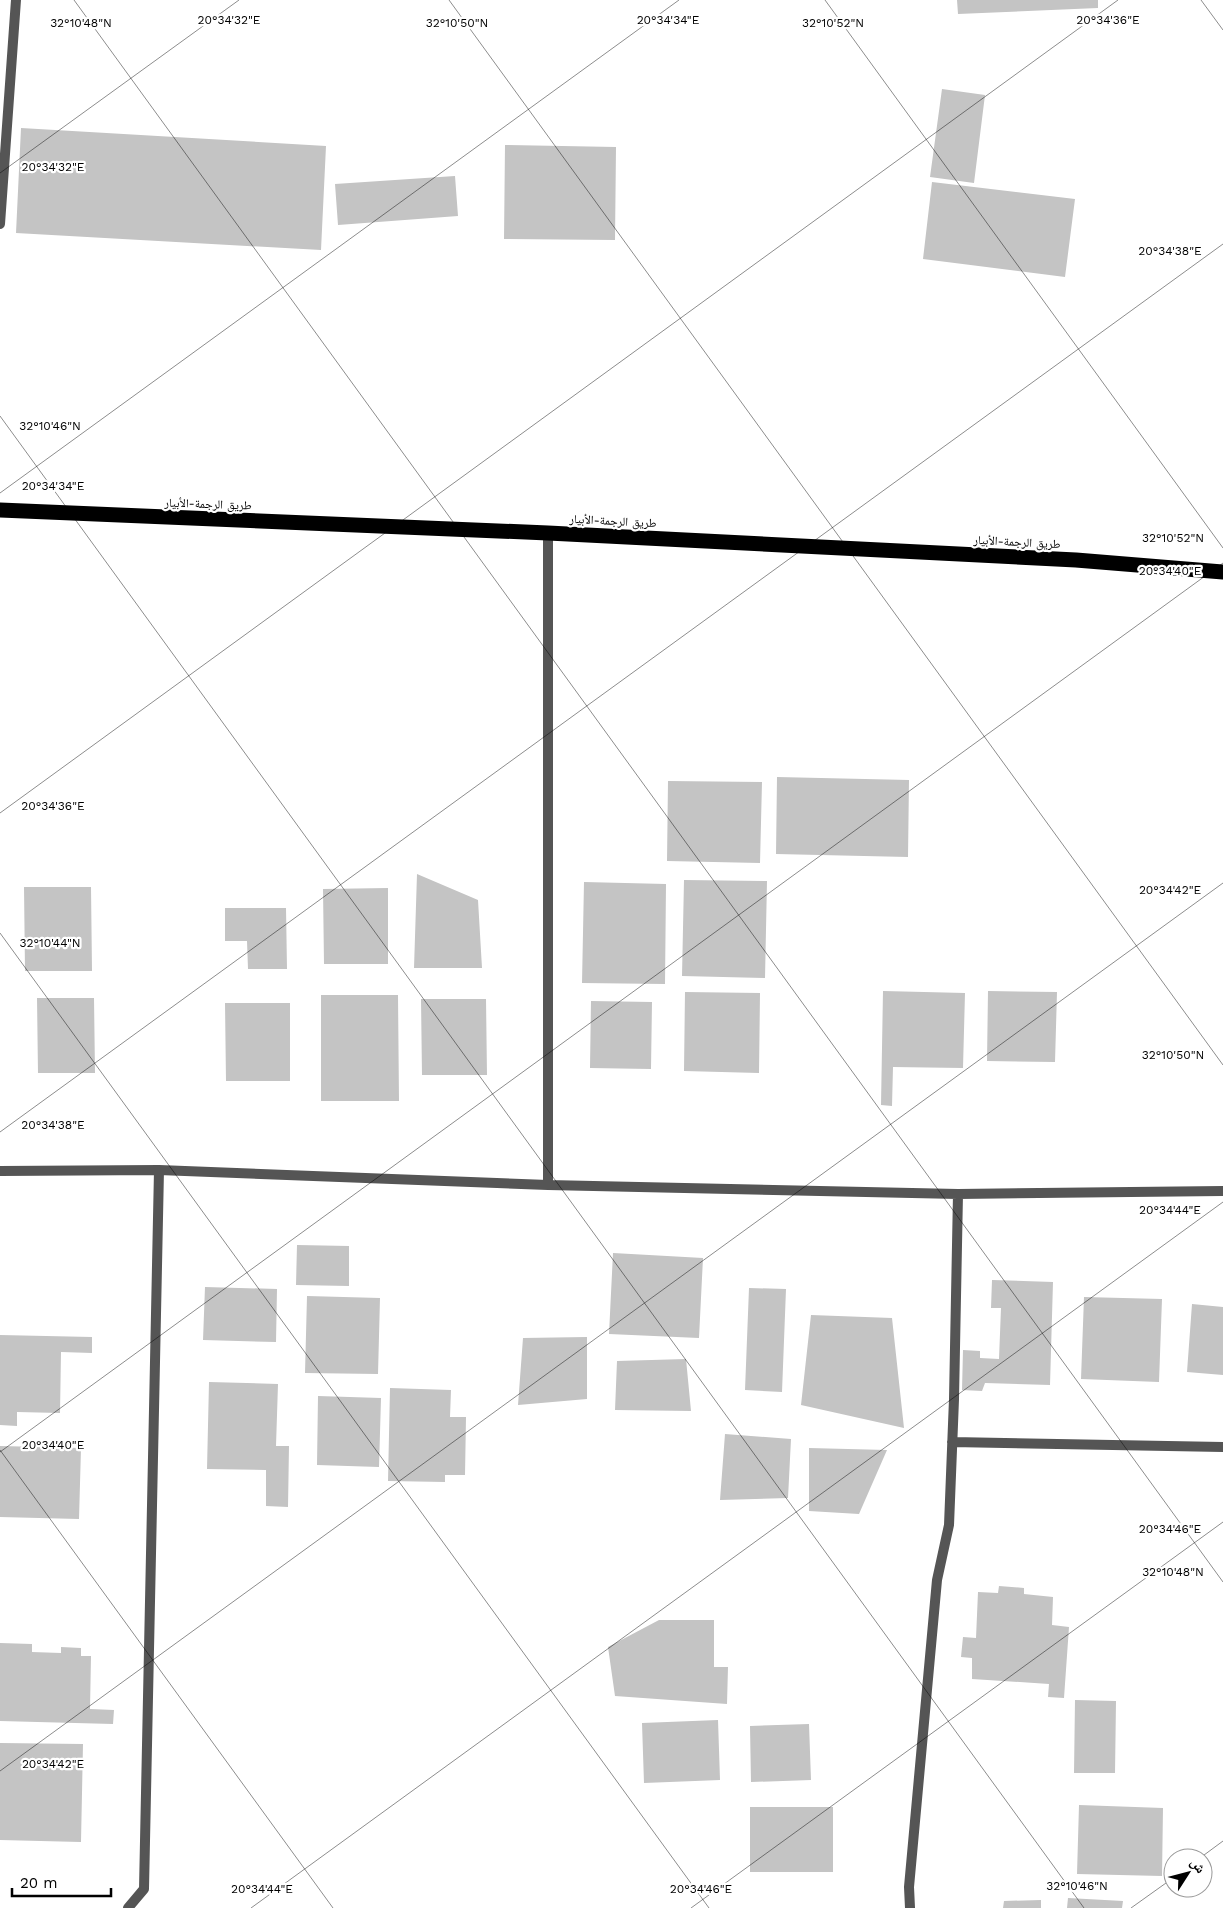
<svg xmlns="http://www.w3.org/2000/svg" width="1223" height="1908" viewBox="0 0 1223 1908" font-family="'Work Sans','Noto Naskh Arabic',sans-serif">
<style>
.building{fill:#c4c4c4}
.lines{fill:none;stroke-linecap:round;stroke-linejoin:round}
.street{stroke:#555;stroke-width:10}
.highway{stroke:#000;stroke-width:15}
.ticks{fill:none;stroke:#000;stroke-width:1;stroke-opacity:0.45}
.labels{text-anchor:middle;stroke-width:4.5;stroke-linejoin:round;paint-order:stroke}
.street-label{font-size:12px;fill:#000;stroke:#fff}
.ticks-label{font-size:12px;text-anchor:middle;fill:#000;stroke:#fff;stroke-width:4.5;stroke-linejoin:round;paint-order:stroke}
</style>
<rect width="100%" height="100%" fill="#fff"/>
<path class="building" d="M957,0h141v8l-140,6z
M942,89l43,6 -11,88 -44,-6z
M21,128l305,18 -5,104 -305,-17z
M505,145l111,2 -1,93 -111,-1z
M455,176l3,40 -120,9 -3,-41z
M932,182l143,17 -10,78 -142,-18z
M777,777l132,3 -1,77 -132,-3z
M668,781l94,1 -2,81 -93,-2z
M417,874l61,26 4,68h-68z
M684,880l83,1 -2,97 -83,-2z
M584,882l82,2 -1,100 -83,-1z
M24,887h67l1,84h-67z
M388,888v76h-64l-1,-75z
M225,908h61l1,61h-39l-1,-28h-22z
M883,991l82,2 -2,75 -70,-1 -1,39 -11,-1z
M988,991l69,1 -2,70 -68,-1z
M685,992l75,1 -1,80 -75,-2z
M321,995h77l1,106h-78z
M37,998h57l1,75h-57z
M421,999h65l1,76h-65z
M591,1001l61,1 -1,67 -61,-1z
M225,1003h65v78h-64z
M297,1245l52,1v40l-53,-1z
M613,1253l90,5 -4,80 -90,-4z
M992,1280l61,2 -3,103 -65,-2 -3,8 -20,-1 1,-40 17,1v7l19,1 2,-51h-10z
M205,1287l72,2 -1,53 -73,-2z
M749,1288l37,1 -4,103 -37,-2z
M307,1296l73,2 -2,76 -73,-1z
M1084,1297l78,2 -3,83 -78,-3z
M1192,1304l31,3v68l-36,-3z
M811,1315l81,3 12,110 -103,-23z
M0,1335l92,2v16l-31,-1 -1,61 -43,-1v14l-17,-1z
M587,1337v62l-69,6 5,-67z
M686,1359l5,52 -76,-1 2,-49z
M209,1382l69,2 -2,62h13l-1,61 -22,-1v-36l-59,-1z
M390,1388l61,2 -1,27h16l-1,58h-20v7l-57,-1z
M318,1396l63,2 -2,69 -62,-2z
M725,1434l66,5 -3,59 -68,2z
M0,1446l81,2 -2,71 -79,-2z
M809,1448l78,2 -28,64 -50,-3z
M999,1586l25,2v6l29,3 -1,28 17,2 -5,71 -16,-1 1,-13 -77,-5v-21l-11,-1 2,-20 13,1 2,-46 20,1z
M659,1620h55v47h14l-1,37 -112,-8 -7,-49z
M0,1643l32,1v8l29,1v-6l20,1v8h10l-1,53 24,1 -1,14 -113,-3z
M1075,1700l41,1 -1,72h-41z
M718,1720l2,60 -76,3 -2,-60z
M809,1724l2,56 -60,2 -1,-56z
M0,1743l83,1 -2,98 -81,-2z
M1079,1805l84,3 -1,68 -85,-2z
M750,1807h83v65h-83z
M1068,1898l55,3 -1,7h-55z
M1041,1900v8h-38l1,-7z"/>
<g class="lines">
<path class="street" d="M0,224l16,-224
M0,1171l159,-1 389,15 410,9 265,-3
M548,1185v-652
M952,1442l271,5
M128,1908l16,-19 15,-719
M910,1908l-1,-21 28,-307 12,-55 5,-126 4,-205"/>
<path class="highway" d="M0,510l548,23 528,27 147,12"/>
</g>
<path class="ticks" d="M74,0l1149,1582M449,0l774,1065M825,0l398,548M1201,0l22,30M0,173l239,-173M0,416l1084,1492M0,493l679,-493M0,813l1118,-813M0,933l709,975M0,1132l1223,-888M0,1450l333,458M0,1452l1223,-889M0,1771l1223,-888M1200,1858l23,-17M251,1908l972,-706M691,1908l532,-386M1131,1908l42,-30"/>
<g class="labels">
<g class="street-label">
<text transform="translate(208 504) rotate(2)" y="4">طريق الرجمة-الأبيار</text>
<text transform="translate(613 521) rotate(3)" y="4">طريق الرجمة-الأبيار</text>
<text transform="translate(1017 542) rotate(3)" y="4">طريق الرجمة-الأبيار</text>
</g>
</g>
<g class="ticks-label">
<text x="1108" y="24">20°34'36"E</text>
<text x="668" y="24">20°34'34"E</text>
<text x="229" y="24">20°34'32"E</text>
<text x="81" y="27">32°10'48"N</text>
<text x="457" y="27">32°10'50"N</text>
<text x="833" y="27">32°10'52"N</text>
<text x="53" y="171">20°34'32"E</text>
<text x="1170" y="255">20°34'38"E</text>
<text x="50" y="430">32°10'46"N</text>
<text x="53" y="490">20°34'34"E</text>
<text x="1173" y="542">32°10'52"N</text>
<text x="1170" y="575">20°34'40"E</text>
<text x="53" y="810">20°34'36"E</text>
<text x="1170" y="894">20°34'42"E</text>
<text x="50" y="947">32°10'44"N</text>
<text x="1173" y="1059">32°10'50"N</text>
<text x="53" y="1129">20°34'38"E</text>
<text x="1170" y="1214">20°34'44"E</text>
<text x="53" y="1449">20°34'40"E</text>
<text x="1170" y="1533">20°34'46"E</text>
<text x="1173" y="1576">32°10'48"N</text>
<text x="53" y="1768">20°34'42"E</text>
<text x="1077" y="1890">32°10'46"N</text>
<text x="262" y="1893">20°34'44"E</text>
<text x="701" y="1893">20°34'46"E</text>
</g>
<g transform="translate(1188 1873) rotate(54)"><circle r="24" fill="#ffffff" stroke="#999999"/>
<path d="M0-4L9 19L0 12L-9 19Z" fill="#000000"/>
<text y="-8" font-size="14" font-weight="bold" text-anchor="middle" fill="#000000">ش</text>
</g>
<path d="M12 1888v8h99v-8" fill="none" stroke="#000000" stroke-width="2.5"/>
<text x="20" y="1888" font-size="15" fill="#000000" stroke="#ffffff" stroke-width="4" paint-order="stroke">20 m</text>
</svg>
